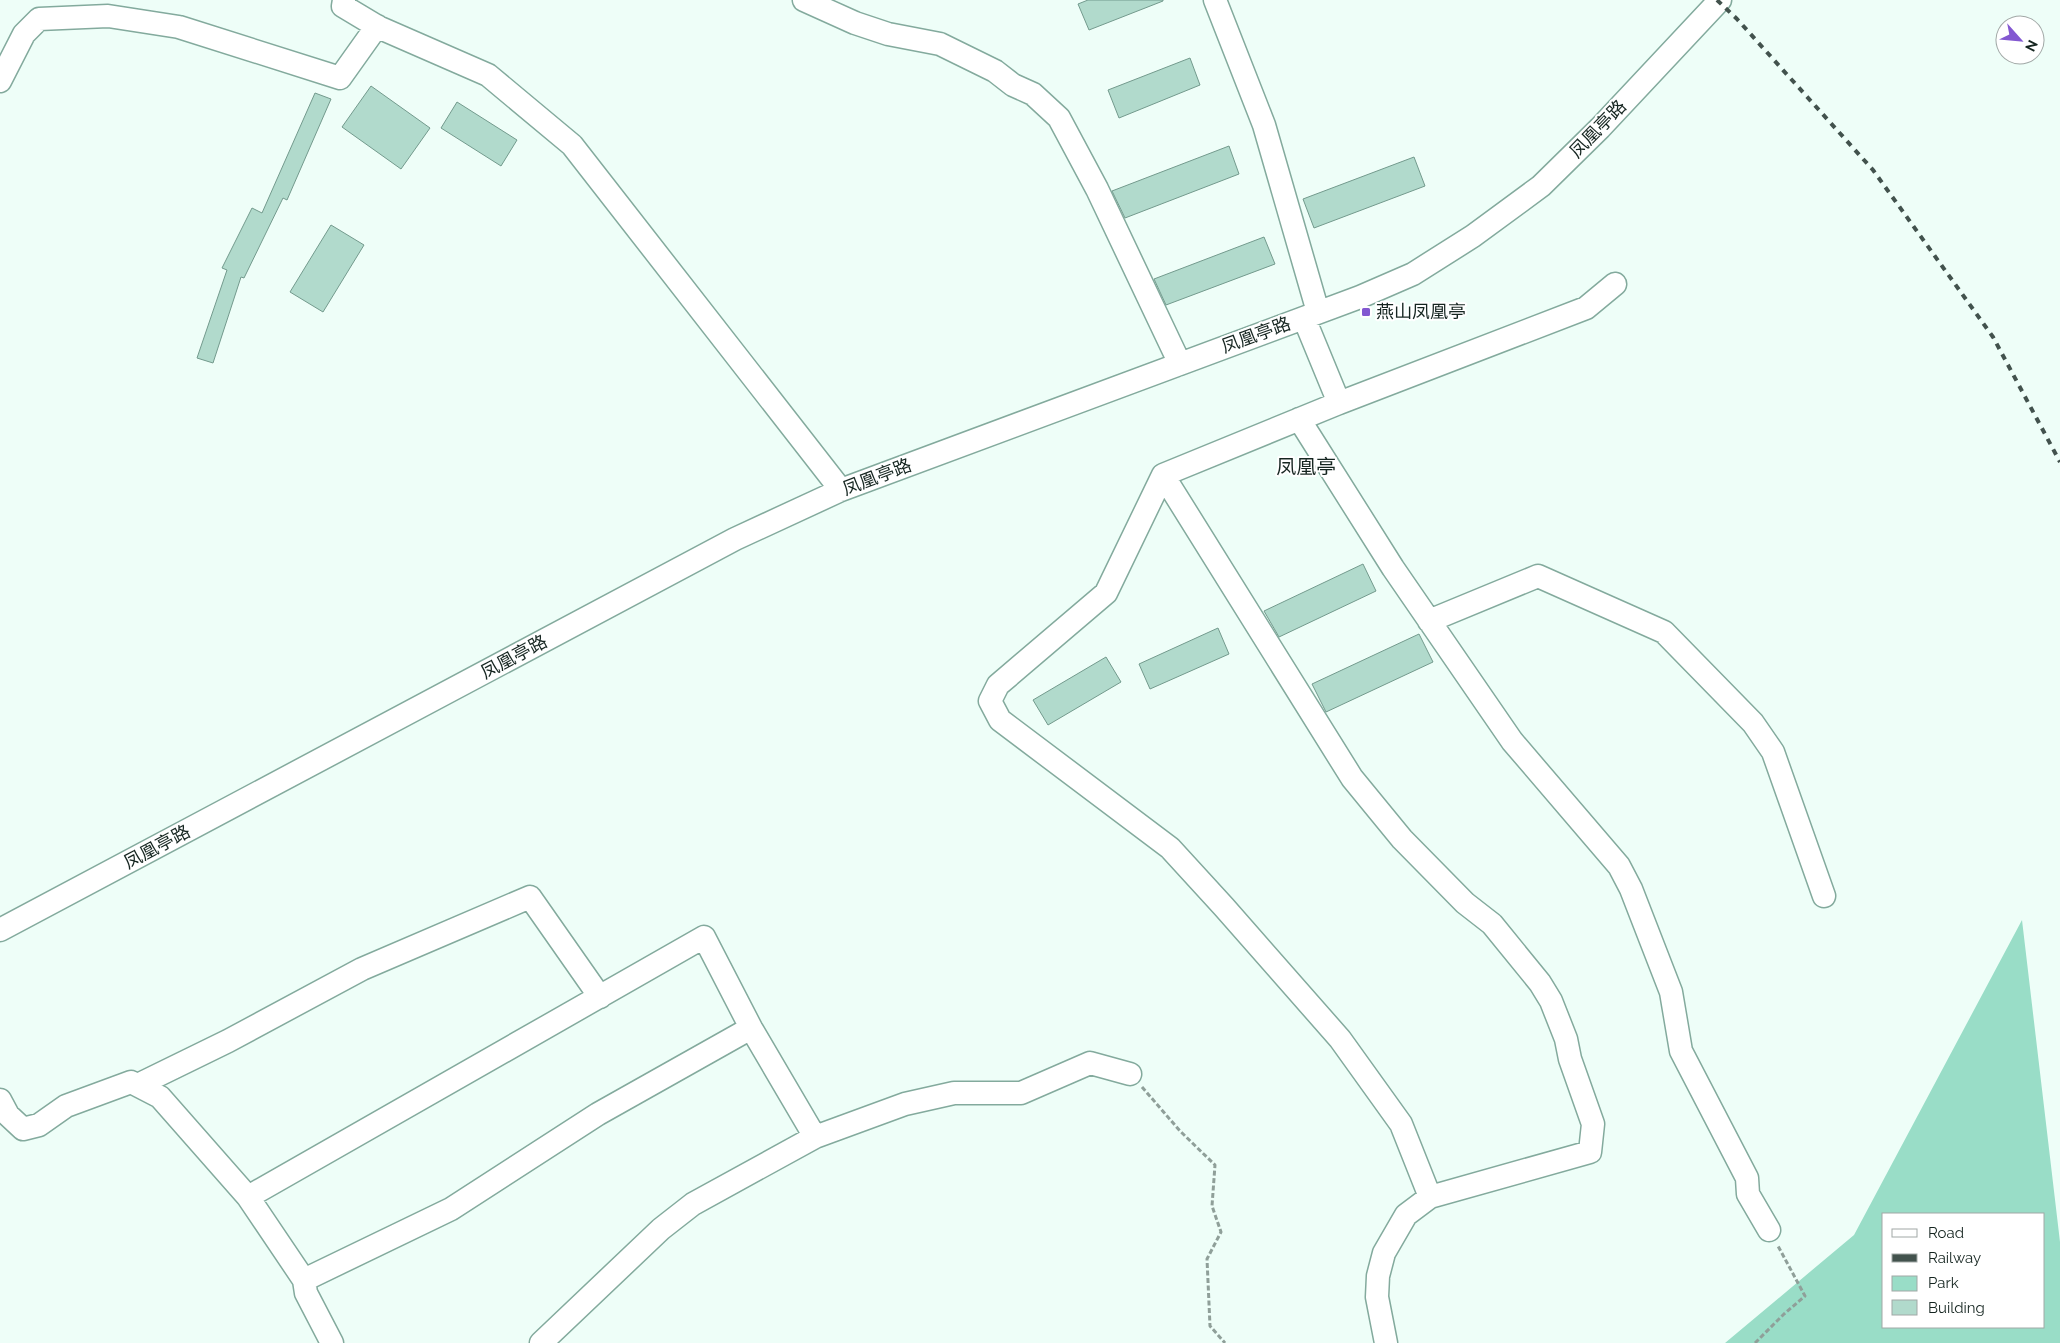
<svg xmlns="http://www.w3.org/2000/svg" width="2060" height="1343" viewBox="0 0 2060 1343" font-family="Raleway,'Noto Sans SC',sans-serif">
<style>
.green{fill:#99ddc7;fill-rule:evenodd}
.building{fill:#b1dacc;stroke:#739a8d}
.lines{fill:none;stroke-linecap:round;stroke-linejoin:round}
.minor-casing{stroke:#83aa9d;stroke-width:25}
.path{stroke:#8f9f99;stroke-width:3;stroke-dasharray:5 2.5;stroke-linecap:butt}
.minor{stroke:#fff;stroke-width:22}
.rail{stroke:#42524d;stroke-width:4;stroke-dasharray:6 6;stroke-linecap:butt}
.poi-dot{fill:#8358d1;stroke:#fff;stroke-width:2}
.labels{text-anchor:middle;stroke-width:4;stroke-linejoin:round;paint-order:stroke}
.street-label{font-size:18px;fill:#152520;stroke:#fff}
.poi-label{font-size:18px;fill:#152520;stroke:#fff;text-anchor:start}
.quarter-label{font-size:20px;fill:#152520;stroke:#fff}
</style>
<rect width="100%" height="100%" fill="#eefef8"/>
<path class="green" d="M2022,920l38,322v101h-335l129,-108zM1884,1214h160v113h-160z"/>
<path class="building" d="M1088,0h75v1l-74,29 -11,-26z
M1190,58l10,27 -81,33 -11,-28z
M371,86l59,42 -29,41 -59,-42z
M315,93l16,6 -44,101 -4,-2 -39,80 -3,-1 -28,86 -16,-5 30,-88 -5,-2 30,-60 10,5z
M457,102l60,38 -16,26 -60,-38z
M1229,146l10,28 -114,44 -13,-27z
M1414,157l11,29 -111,42 -11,-29z
M331,225l33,20 -41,67 -33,-20z
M1264,237l11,27 -109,41 -12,-26z
M1363,564l13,27 -97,46 -15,-26z
M1218,628l11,26 -79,35 -11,-25z
M1419,634l14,28 -107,50 -14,-28z
M1106,657l15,25 -73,43 -15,-25z"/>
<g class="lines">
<defs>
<path id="minor" d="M344,0l-1,6 35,21 110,48 84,70 269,345
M804,0l51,23 33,11 52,10 55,27 18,14 20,9 26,24 38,71 83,175
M1215,0l49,125 54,187
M0,81l24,-47 15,-15 69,-3 71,11 161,51 37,-52
M1304,318l35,85 -176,72 -57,118 -108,92 -8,16 10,19 170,128 54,59 116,132 61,85 29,73
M1339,403l247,-95 29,-24
M1299,419l94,149 119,173 107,125 12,23 40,103 10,59 66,127 1,16 21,36
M1163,475l189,303 50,61 63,64 27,21 48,59 11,18 15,38 4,20 23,65 -3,28 -160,45 -24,18 -22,38 -6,23 -1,21 9,46
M1429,621l109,-45 126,56 89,91 20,29 51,144
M0,930l735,-391 106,-49 519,-193 53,-23 60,-38 68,-50 59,-58 120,-128
M138,1085l90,-44 134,-72 168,-72 70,100
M0,1100l8,15 15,14 16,-4 27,-19 65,-24 29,15 88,100 56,83 2,13 26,50
M815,1137l90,-33 49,-11h67l69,-30 40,11
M248,1197l456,-260 47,91 64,109 -122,67 -32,25 -120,114
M304,1280l147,-71 147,-95 153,-86"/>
</defs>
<use href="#minor" class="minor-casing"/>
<path class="path" d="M1142,1087l38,44 35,34 -3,41 9,26 -14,27 3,67 15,17
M1755,1343l29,-29 21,-18 -27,-50"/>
<use href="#minor" class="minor"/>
<path class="rail" d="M1717,0l20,19 136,151 120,167 67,125"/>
</g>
<rect class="poi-dot" x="1361" y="307" width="10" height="10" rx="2.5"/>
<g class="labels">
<g class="street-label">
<text transform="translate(1598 129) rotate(-46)" y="6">凤凰亭路</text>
<text transform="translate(1256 335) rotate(-20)" y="6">凤凰亭路</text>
<text transform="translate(877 477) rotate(-21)" y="6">凤凰亭路</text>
<text transform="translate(514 657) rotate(-28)" y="6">凤凰亭路</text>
<text transform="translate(157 847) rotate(-28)" y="6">凤凰亭路</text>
</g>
<g class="poi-label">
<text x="1376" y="318">燕山凤凰亭</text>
</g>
<g class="quarter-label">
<text x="1306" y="474">凤凰亭</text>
</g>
</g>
<rect x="1882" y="1213" width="162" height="115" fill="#ffffff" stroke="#a1a8a6"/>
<rect x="1892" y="1229" width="25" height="8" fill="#ffffff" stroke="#a1a8a6"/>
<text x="1928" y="1238" font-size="15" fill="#152520">Road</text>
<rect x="1892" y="1254" width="25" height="8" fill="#42524d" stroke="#a1a8a6"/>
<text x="1928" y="1263" font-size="15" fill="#152520">Railway</text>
<rect x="1892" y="1276" width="25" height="15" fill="#99ddc7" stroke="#a1a8a6"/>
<text x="1928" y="1288" font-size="15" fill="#152520">Park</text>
<rect x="1892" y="1300" width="25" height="15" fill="#b1dacc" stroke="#a1a8a6"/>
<text x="1928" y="1313" font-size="15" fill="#152520">Building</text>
<g transform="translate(2020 40) rotate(117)"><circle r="24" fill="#ffffff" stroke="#a1a8a6"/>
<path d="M0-4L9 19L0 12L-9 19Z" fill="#8358d1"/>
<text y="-8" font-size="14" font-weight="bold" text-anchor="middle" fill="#152520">N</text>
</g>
</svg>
